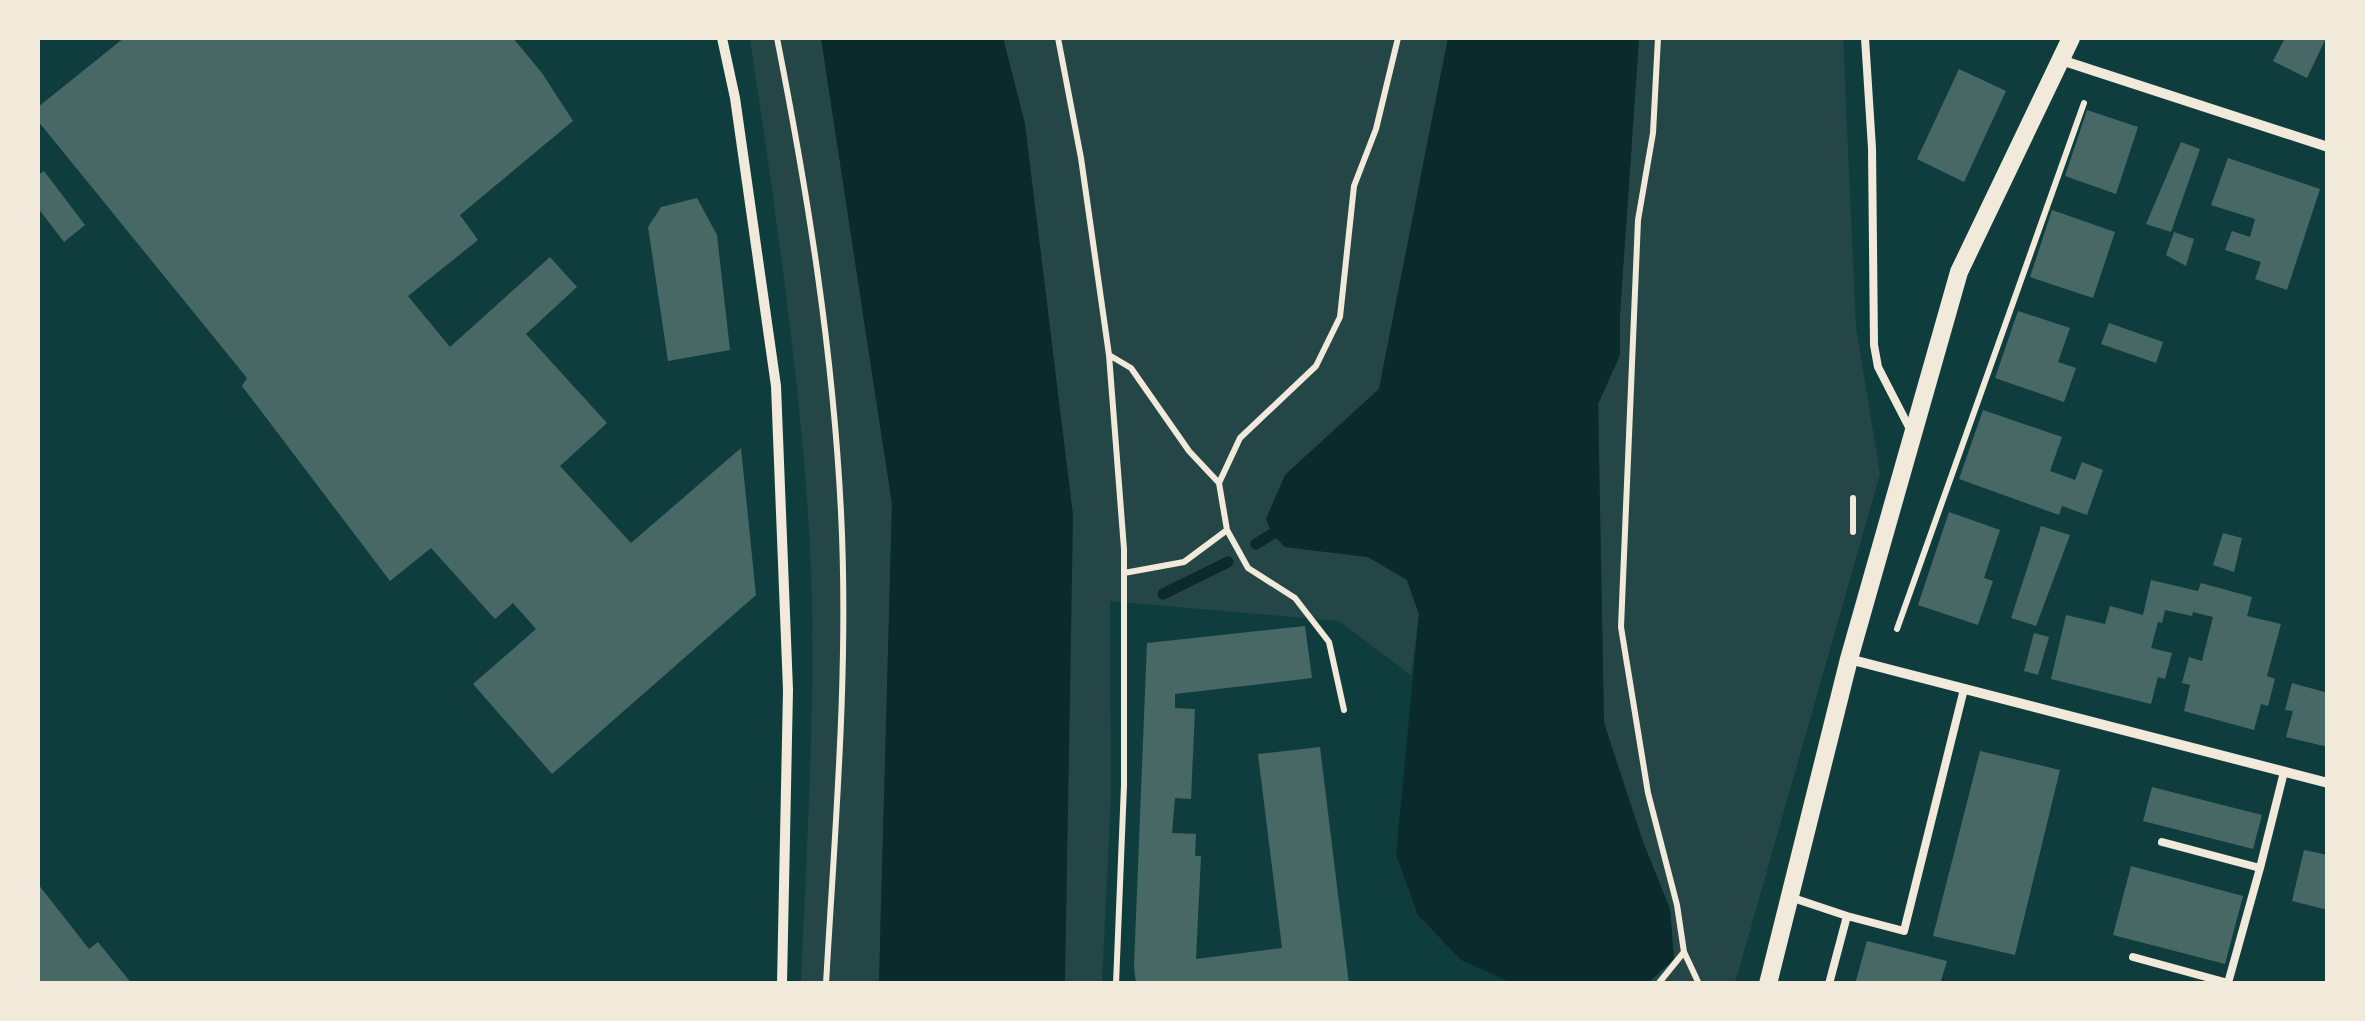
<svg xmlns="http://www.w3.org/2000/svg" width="2365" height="1021" viewBox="0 0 2365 1021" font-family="Ubuntu,sans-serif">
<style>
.green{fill:#244646}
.water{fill:#0a2a2b}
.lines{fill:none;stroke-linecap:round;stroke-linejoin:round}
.stream{stroke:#0a2a2b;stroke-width:11}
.building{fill:#486865}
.path{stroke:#f1e9da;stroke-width:6}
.service{stroke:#f1e9da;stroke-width:8}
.minor{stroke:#f1e9da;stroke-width:10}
.tertiary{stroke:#f1e9da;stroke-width:18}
</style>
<rect width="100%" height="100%" fill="#0f3d3e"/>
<path class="green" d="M750,38h71l71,466 -13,479h-78c6,-156 18,-314 7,-470 -11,-159 -35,-318 -58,-475z
M1003,38h445l-69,351 -94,86v72l83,10 39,23 12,34 -8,61 -72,-54 -229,-20 1,194 -9,188h-38l-39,-859z
M1639,38h204l13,289 24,147 -145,509h-87l26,-24 -4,-50 -27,-67 -39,-119 -6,-319 22,-49v-41z"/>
<path class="water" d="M821,38h182l22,86 48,391 -8,468h-186l13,-479z
M1448,38h191l-19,276v41l-22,49 6,319 39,119 27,67 4,50 -26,24h-136l-51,-23 -43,-45 -22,-60 23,-241 -12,-34 -39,-23 -83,-10 -13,-13 -6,-15 19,-44 94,-86z"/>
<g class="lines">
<path class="stream" d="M1256,544l16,-10
M1163,594l65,-32"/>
</g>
<path class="building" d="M124,38h389l29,35 31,48 -113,94 18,25 -70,56 42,51 100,-90 27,30 -51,47 81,89 -47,43 71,77 110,-95 15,147 -204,179 -79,-90 63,-55 -23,-26 -18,16 -64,-71 -41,33 -148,-195 5,-8 -209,-257v-14z
M2285,38h41l-19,40 -34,-17z
M1959,69l47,22 -42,91 -47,-23z
M2087,110l51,17 -22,67 -51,-18z
M2181,142l19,7 -29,83 -25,-8z
M2228,158l92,31 -33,101 -32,-11 6,-17 -36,-12 7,-19 18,6 5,-18 -44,-14z
M44,171l41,54 -21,17 -26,-34v-33z
M697,198l20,37 13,115 -62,11 -20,-134 13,-20z
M2052,210l63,22 -22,66 -63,-21z
M2174,232l20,7 -8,27 -20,-11z
M2018,311l52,17 -12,34 18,6 -12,34 -69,-24z
M2109,323l54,19 -7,21 -55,-19z
M1983,410l79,27 -12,34 25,9 7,-18 21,8 -16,45 -25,-9 -3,9 -100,-36z
M1949,512l51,18 -16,48 9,3 -15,44 -60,-20z
M2041,526l29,9 -34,91 -25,-8z
M2223,533l19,5 -8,34 -21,-7z
M2151,580l47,11 3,-8 51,14 -5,19 34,8 -14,52 8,3 -7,27 -7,-2 -7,26 -70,-19 6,-26 -8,-2 7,-26 13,4 11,-44 -20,-5 -1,4 -27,-6 -3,13 -4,-1 -7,26 21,5 -7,26 -7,-2 -7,27 -100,-25 15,-64 39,9 5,-18 33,9z
M1305,626l7,52 -137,16v14l20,1 -4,90 -16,-1 -3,35 24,1 -1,22h6l-5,103 86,-11 -24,-194 62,-7 29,237h-213l-2,-18 13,-323z
M2034,633l15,4 -11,38 -14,-4z
M2292,683l36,10v54l-42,-10 7,-26 -8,-1z
M1980,751l80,19 -45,185 -82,-19z
M2152,787l110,28 -9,34 -110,-28z
M2304,850l24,5v55l-36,-9z
M2131,866l112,30 -18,68 -112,-29z
M38,884l51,65 9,-7 34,42h-94z
M1867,941l80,20 -7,23h-85z"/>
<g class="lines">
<path class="path" d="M777,38c31,157 56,314 64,474 8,157 -6,315 -15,472
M1058,38l23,120 28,197 15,194v236l-8,199
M1658,38l-5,95 -15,87 -17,407 27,166 29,112 7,47 15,32
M1109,355l22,13 58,83 30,32 8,47 21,38 47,30 34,44 15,68
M1219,483l21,-45 76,-72 24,-49 14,-131 22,-57 22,-91
M1853,498v34
M1124,573l60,-11 43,-32
M1897,629l187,-526
M1658,984l26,-32"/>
<path class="service" d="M1865,38l7,110 2,197 4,22 33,64
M2162,842l98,26 24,-96
M1790,897l57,19
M2133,957l95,26 32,-115
M1829,984l18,-68 57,15 60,-242"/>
<path class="minor" d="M722,38l13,60 41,288 12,304 -6,294
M2061,60l267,87
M1849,659l479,124"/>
<path class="tertiary" d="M1768,984l81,-325 110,-387 112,-234"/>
</g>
<rect width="2365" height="1021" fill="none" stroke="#f1e9da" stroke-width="80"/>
</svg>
